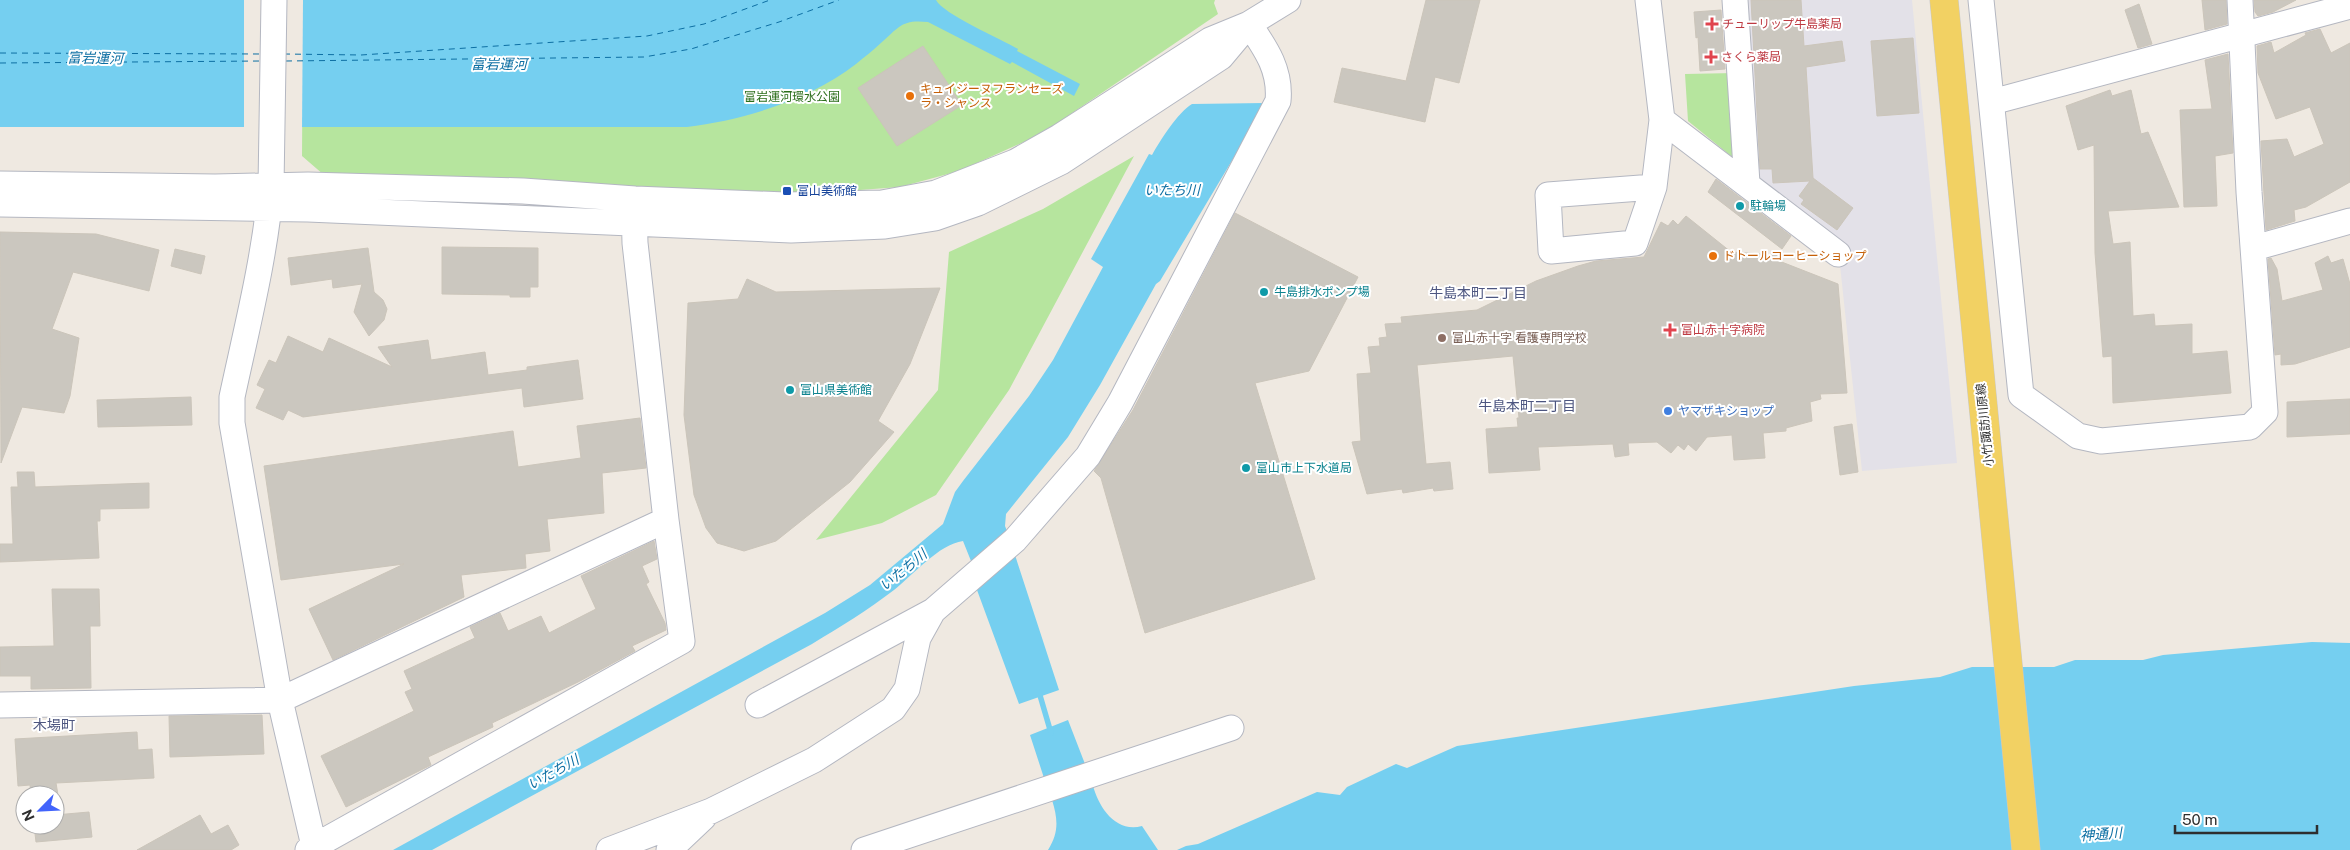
<svg xmlns="http://www.w3.org/2000/svg" width="2350" height="850" viewBox="0 0 2350 850" font-family="'Public Sans','Noto Sans JP',sans-serif">
<style>
.industrial{fill:#e3e1e8}
.green{fill:#b6e59e}
.water{fill:#75cff0}
.pier{fill:#efe9e1}
.lines{fill:none;stroke-linecap:round;stroke-linejoin:round}
.stream{stroke:#75cff0;stroke-width:5.5}
.ferry{stroke:#0d6fa3;stroke-width:1;stroke-dasharray:6 5;stroke-linecap:butt}
.building{fill:#cbc7bf;stroke:#cbc5ba}
.minor-casing{stroke:#b4b7c1;stroke-width:27}
.major-casing{stroke:#c9c9c9;stroke-width:29}
.minor{stroke:#fff;stroke-width:25}
.major{stroke:#f2d163;stroke-width:28}
.health-dot{fill:#e0444e;stroke:#fff;stroke-width:2}
.food-dot{fill:#e8710a;stroke:#fff;stroke-width:2}
.transit-dot{fill:#1a4fb4;stroke:#fff;stroke-width:2}
.culture-dot{fill:#0f9aa8;stroke:#fff;stroke-width:2}
.education-dot{fill:#8d6e63;stroke:#fff;stroke-width:2}
.shop-dot{fill:#3f7fe0;stroke:#fff;stroke-width:2}
.labels{text-anchor:middle;stroke-width:4;stroke-linejoin:round;paint-order:stroke}
.health-label{font-size:12px;fill:#be3a42;stroke:#fff;text-anchor:start}
.food-label{font-size:12px;fill:#c56008;stroke:#fff;text-anchor:start}
.park-label{font-size:12px;fill:#2c6e1b;stroke:#fff}
.transit-label{font-size:12px;fill:#164399;stroke:#fff;text-anchor:start}
.culture-label{font-size:12px;fill:#0d838f;stroke:#fff;text-anchor:start}
.education-label{font-size:12px;fill:#785e54;stroke:#fff;text-anchor:start}
.shop-label{font-size:12px;fill:#366cbe;stroke:#fff;text-anchor:start}
.street-label{font-size:12px;fill:#2e2e2e;stroke:#fff}
.water-label{font-size:14px;font-style:italic;fill:#0d6fa3;stroke:#fff}
.neighbourhood-label{font-size:14px;fill:#4d5680;stroke:#fff}
</style>
<rect width="100%" height="100%" fill="#efe9e1"/>
<path class="industrial" d="M1741,0h171l45,463 -95,8 -25,-234 -85,-64z"/>
<path class="green" d="M303,0h912l-1,3 4,11 -162,110 -30,17 -67,30 -59,16 -94,7 -482,-19 -22,-19z
M1735,73l7,92 -54,-44 -3,-47z
M1134,156l-125,234 -73,105 -54,28 -66,17 122,-150 11,-138 94,-43z"/>
<path class="water" d="M0,0h936c7,14 65,39 82,49l-1,2 63,33 -6,12 -62,-34 -2,2 -82,-42c-26,-3 -29,5 -46,20 -8,8 -18,15 -26,22 -46,36 -113,56 -169,63h-687z
M1265,103l-1,4 -104,174 -4,3 -56,101 -32,52 -62,77 -1,12 2,5 -34,35 -10,-25c-24,3 -51,35 -69,49 -26,20 -54,37 -82,54l-380,206h-39l432,-237 45,-28 73,-61 12,-32 8,-11 66,-85 24,-36 50,-93 -12,-8 58,-105 3,1c8,-14 26,-43 40,-51z
M1014,552l45,138 -40,14 -42,-114z
M2312,642l38,1v207h-1173l9,-4 12,-2 119,-52 23,3 7,-8 49,-23 11,4 50,-22 397,-60 86,-9 32,-10h82l21,-7h68l20,-5z
M1068,720l17,44 -41,14 -14,-43z
M1093,786c6,21 22,47 49,40l16,24h-110c11,-17 10,-31 4,-50z"/>
<path class="pier" d="M244,0h59l-1,130h-58z"/>
<g class="lines">
<path class="stream" d="M1039,692l12,41"/>
<path class="ferry" d="M0,53l260,1
M284,54l77,1 286,-19 57,-12 66,-24
M286,61l358,-4 47,-8 88,-27 60,-22
M0,63l262,-2"/>
</g>
<path class="building" d="M1426,0h54l-21,83 -24,-6 -10,45 -91,-20 8,-34 64,13z
M1751,0h50l3,46 38,-5 3,20 -39,6 7,111 40,30 -16,22 -36,-26 3,-4 -5,-4 11,-15 -37,2 -1,-14h-12z
M2202,0h24l1,24 -22,6z
M2254,0h42l-23,12 -15,4 -3,-4z
M2139,4l13,40 -14,4 -13,-38z
M1721,10l4,59 -25,2 -2,-34 -2,1 -2,-26z
M2320,29l11,24 19,-10v139l-44,25 -12,3 1,11 -29,9 -5,-89 26,-2 7,18 30,-13 -14,-37 -34,12 -18,-46 -1,-27 14,-4 3,11 32,-18 -1,-2z
M1913,38l6,75 -42,3 -6,-75z
M923,46l39,59 -65,41 -39,-58z
M2228,54l5,99 -18,3 2,50 -33,1 -4,-97 32,-1 -7,-49z
M2110,90l2,6 19,-6 10,44 7,-2 31,75 -71,4 5,33 17,-2 3,74 21,-2 1,12 37,-2v30l35,-3 4,42 -118,10 -1,-47 -9,1 -8,-104 -1,-108 -16,5 -12,-44z
M1716,179l75,57 -9,13 -74,-57z
M1235,213l123,64 -49,94 -54,12 60,196 -170,54 -44,-155 -7,-7 39,-61z
M1686,216l45,36 46,3 -3,4 64,25 9,109 -27,1 1,5 -11,3 2,19 -26,7v3l-23,2 2,25 -31,2 -2,-25 -25,2 -11,14 -8,-7 -4,6 -6,-5 -7,8 -14,-11 -29,1 1,12 -14,2 -2,-13 -75,3 2,23 -51,3 -3,-44 32,-2 -1,-9h2l-6,-62 -96,9 9,99 24,-2 3,27 -19,2 -1,-3 -30,5 -1,-4 -35,5 -15,-52 9,-1 -4,-67 14,-1 -3,-26 12,-1 -1,-8 8,-1 -2,-13 17,-1 -1,-6 76,-7 59,-29 42,-15 18,-5 48,-4 17,-35 7,4 5,-6 5,5z
M0,232l96,2 63,16 -10,41 -76,-19 -21,57 27,9 -9,58 -6,17 -42,-6 -21,56z
M442,247l96,1v39h-8v10h-20v-2l-68,-1z
M368,248l6,44 9,8 4,9 -3,11 -15,16 -15,-24 8,-28 -29,4 -1,-9 -41,6 -3,-27z
M175,249l30,7 -4,18 -30,-8z
M2328,256l3,7 12,-4 7,25v63l-55,17 -14,1v-11l-6,1 -7,-96 3,-1 6,11 5,32 41,-11 -8,-27z
M747,279l29,13 164,-4 -30,76 -32,57 16,11 -44,50 -74,59 -32,10 -27,-8 -11,-15 -12,-33 -10,-80 4,-112 50,-4z
M288,336l35,16 6,-14 63,29 -14,-20 50,-7 3,20 54,-8 3,23 39,-5v-3l51,-7 5,39 -59,8 -2,-19 -219,29 -15,-7 -5,10 -27,-12 9,-19 -8,-4 12,-25 7,3z
M191,397l1,28 -94,2 -1,-27z
M2350,399v35l-63,3v-35z
M640,418l6,50 -44,5 2,40 -57,6 3,32 -25,3 1,14 -65,7 3,22 -131,63 -24,-51 95,-45 -123,16 -17,-114 249,-35 5,36 63,-9 -4,-32z
M1852,424l6,48 -18,3 -6,-48z
M17,472h17l1,15 114,-4v25l-49,1v12h-3l2,37 -99,4v-18h13l-2,-57h7z
M654,541l3,18 -15,7 7,16 -3,2 19,39 1,7 -34,16 3,5 -57,31 -86,41 1,4 -65,30 3,8 -85,42 -25,-51 93,-45 -9,-19 7,-3 -8,-18 71,-33 -5,-11 30,-14 8,18 33,-15 8,17 47,-24 -15,-33z
M52,589h47l1,37h-10l1,62 -60,1v-13h-31v-29l54,-1z
M262,715l2,39 -94,3 -1,-41z
M137,732l1,18 14,-1 2,29 -98,5 2,12h-27l-1,-10 -12,1 -3,-47z
M89,812l3,25 -56,5 -2,-17h21v-10z
M200,815l11,19 17,-9 11,20 -8,5h-94z"/>
<g class="lines">
<defs>
<path id="minor" d="M274,0l-3,186c-6,71 -24,141 -39,211v26l48,277 34,146
M1648,0l14,120 176,134
M1735,0l12,183
M1981,0l40,395 57,41 23,5 149,-14 15,-15 -16,-220 -9,-192
M1992,102l358,-96
M0,184l215,3 93,-2 215,6 112,8 150,6 97,-2 54,-10 79,-31 44,-25 151,-97 39,-16 39,-24
M1654,187l-106,8 3,56 84,-8 19,-56 8,-67
M0,204l308,5 483,21 94,-4 50,-8 43,-15 83,-41 160,-105 26,-31
M2254,248l96,-27
M0,705l280,-5 386,-180 -31,-277 -1,-36
M758,705l175,-94
M308,850l374,-209 -16,-121
M609,850l102,-39 103,-51 79,-51 14,-20 11,-51 15,-27 82,-71 73,-84 32,-53 158,-302c3,-31 -12,-52 -29,-77
M669,850l34,-32
M864,850l367,-122"/>
<path id="major" d="M1944,0l82,850"/>
</defs>
<use href="#minor" class="minor-casing"/>
<use href="#major" class="major-casing"/>
<use href="#minor" class="minor"/>
<use href="#major" class="major"/>
</g>
<g class="health-dot">
<path d="M1709.5 16.5h5v5h5v5h-5v5h-5v-5h-5v-5h5z"/>
<path d="M1708.5 49.5h5v5h5v5h-5v5h-5v-5h-5v-5h5z"/>
<path d="M1667.5 322.5h5v5h5v5h-5v5h-5v-5h-5v-5h5z"/>
</g>
<g class="food-dot">
<circle cx="910" cy="96" r="5"/>
<circle cx="1713" cy="256" r="5"/>
</g>
<rect class="transit-dot" x="782" y="186" width="10" height="10" rx="2.5"/>
<g class="culture-dot">
<circle cx="1740" cy="206" r="5"/>
<circle cx="1264" cy="292" r="5"/>
<circle cx="790" cy="390" r="5"/>
<circle cx="1246" cy="468" r="5"/>
</g>
<circle class="education-dot" cx="1442" cy="338" r="5"/>
<circle class="shop-dot" cx="1668" cy="411" r="5"/>
<g class="labels">
<g class="health-label">
<text x="1722" y="28">チューリップ牛島薬局</text>
<text x="1721" y="61">さくら薬局</text>
<text x="1681" y="334">富山赤十字病院</text>
</g>
<g class="food-label">
<text x="920" y="93">キュイジーヌフランセーズ<tspan x="920" dy="14">ラ・シャンス</tspan></text>
<text x="1723" y="260">ドトールコーヒーショップ</text>
</g>
<g class="park-label">
<text x="792" y="101">富岩運河環水公園</text>
</g>
<g class="transit-label">
<text x="797" y="195">富山美術館</text>
</g>
<g class="culture-label">
<text x="1750" y="210">駐輪場</text>
<text x="1274" y="296">牛島排水ポンプ場</text>
<text x="800" y="394">富山県美術館</text>
<text x="1256" y="472">富山市上下水道局</text>
</g>
<g class="education-label">
<text x="1452" y="342">富山赤十字 看護専門学校</text>
</g>
<g class="shop-label">
<text x="1678" y="415">ヤマザキショップ</text>
</g>
<g class="street-label">
<text transform="translate(1985 425) rotate(-96)" y="4">小竹諏訪川原線</text>
</g>
<g class="water-label">
<text transform="translate(95 58) rotate(1)" y="5">富岩運河</text>
<text x="499" y="69">富岩運河</text>
<text x="1172" y="195">いたち川</text>
<text transform="translate(903 570) rotate(-39)" y="5">いたち川</text>
<text transform="translate(553 772) rotate(-29)" y="5">いたち川</text>
<text transform="translate(2101 834) rotate(-4)" y="5">神通川</text>
</g>
<g class="neighbourhood-label">
<text x="1478" y="298">牛島本町二丁目</text>
<text x="1527" y="411">牛島本町二丁目</text>
<text x="54" y="730">木場町</text>
</g>
</g>
<g transform="translate(40 810) rotate(246)"><circle r="24" fill="#ffffff" stroke="#ababab"/>
<path d="M0-4L9 19L0 12L-9 19Z" fill="#4264fb"/>
<text y="-8" font-size="14" font-weight="bold" text-anchor="middle" fill="#2e2e2e">N</text>
</g>
<path d="M2175 825v8h142v-8" fill="none" stroke="#2e2e2e" stroke-width="2.5"/>
<text x="2182" y="825" font-size="15" fill="#2e2e2e" stroke="#ffffff" stroke-width="4" paint-order="stroke">50 m</text>
</svg>
